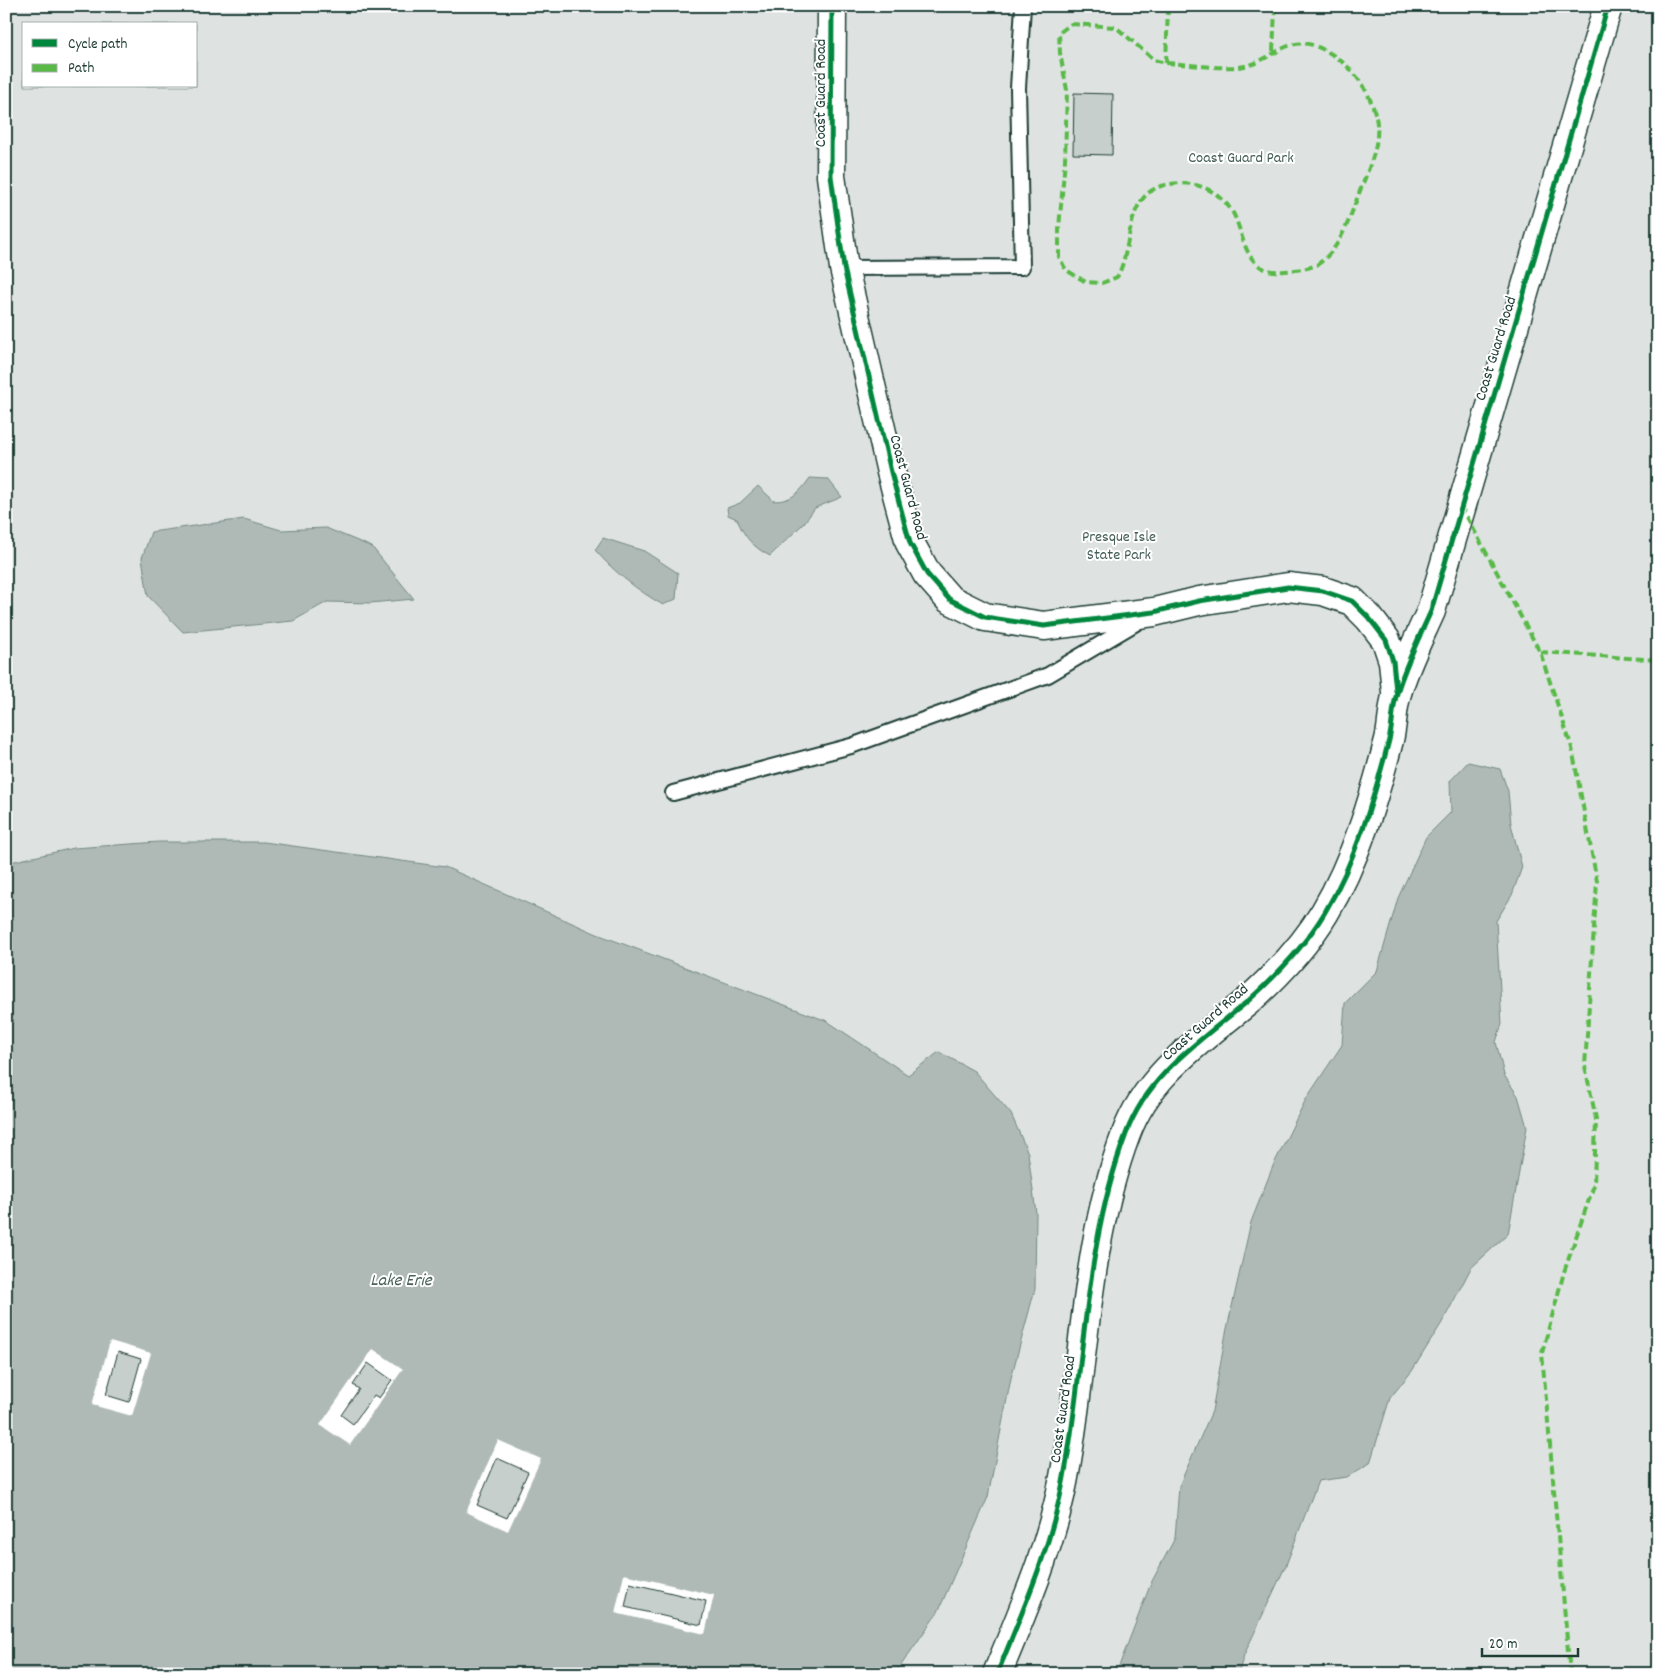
<svg xmlns="http://www.w3.org/2000/svg" width="1664" height="1680" viewBox="0 0 1664 1680" font-family="Dekko,sans-serif">
<style>
.green{fill:#dee3e2;stroke:#7e908b;fill-rule:evenodd}
.water{fill:#afbab7;stroke:#758883}
.pier{fill:#fff}
.building{fill:#c7cfcc;stroke:#1f3d34}
.lines{fill:none;stroke-linecap:round;stroke-linejoin:round}
.service-casing{stroke:#1f3d34;stroke-width:18}
.minor-casing{stroke:#1f3d34;stroke-width:31}
.service{stroke:#fff;stroke-width:14}
.minor{stroke:#fff;stroke-width:28}
.quiet{stroke:#58b947;stroke-width:4;stroke-dasharray:8 4;stroke-linecap:butt}
.cycleway-casing{stroke:#fff;stroke-width:8}
.cycleway{stroke:#00873e;stroke-width:5}
.labels{text-anchor:middle;stroke-width:4;stroke-linejoin:round;paint-order:stroke}
.street-label{font-size:16px;fill:#1f3d34;stroke:#fff}
.park-label{font-size:16px;fill:#455e57;stroke:#fff}
.water-label{font-size:18px;font-style:italic;fill:#4a625b;stroke:#fff}
</style>
<rect width="100%" height="100%" fill="#fff"/>
<filter id="ink" filterUnits="userSpaceOnUse"><feTurbulence type="fractalNoise" baseFrequency=".02" numOctaves="2"/><feDisplacementMap in="SourceGraphic" scale="10" xChannelSelector="R" yChannelSelector="G"/><feConvolveMatrix kernelMatrix="1 2 1 2 8 2 1 2 1" color-interpolation-filters="sRGB"/></filter>
<g filter="url(#ink)">
<path class="green" d="M6,6h1652v1668h-814l-838,-463zM24,24h172v62h-172z"/>
<path class="water" d="M810,478l18,1 14,18 -27,11 -11,15 -34,33c-17,-9 -26,-19 -33,-37l-9,-4 -1,-7 13,-5 18,-17 16,15c18,0 26,-9 36,-23z
M244,519l37,11 45,-2 46,19 42,52 -44,4 -43,-1 -34,19 -110,11 -35,-36 -6,-38 9,-26z
M603,538l41,13 34,22 -2,26 -13,6c-26,-15 -48,-32 -68,-55z
M1468,762l32,7 8,22 3,33 11,43 -10,28 -16,26 6,103 -6,18 8,33 14,21 9,31 -19,107 -37,34 -28,53 -31,50 -22,27 -20,65 -23,14 -29,4 -32,84 -42,90 -6,19h-122l35,-91 24,-45 4,-52 33,-75 14,-78 25,-111 22,-56 33,-67 36,-54 3,-42 32,-32 21,-73 28,-61 25,-25 -1,-31z
M159,842h105l181,25 152,67 230,87 81,54 31,-23 35,19 37,43 17,39 8,60 -1,76 -24,89 -23,119 -50,115 -43,62h-889v-811l68,-15z"/>
<path class="pier" d="M110,1341l41,12 -19,63 -40,-11z
M373,1349l30,20 -53,76 -30,-20z
M498,1440l43,19 -33,72 -42,-19z
M624,1574l90,21 -9,39 -90,-21z"/>
<path class="building" d="M1074,93l39,1 -1,61 -39,-1z
M118,1352l23,7 -12,43 -23,-7z
M368,1363l24,17 -13,18 -5,-3 -21,29 -12,-9 18,-26 -6,-4z
M497,1458l31,14 -21,46 -30,-13z
M630,1583l76,18 -5,24 -76,-18z"/>
<g class="lines">
<defs>
<path id="service" d="M844,268l178,-1 -4,-179 5,-82
M673,793l178,-47 197,-71 93,-55"/>
<path id="minor" d="M832,6l-1,170 13,92 47,204 19,71 17,31 22,25 36,18 59,9 110,-14 45,-11 89,-14 35,4 29,10 17,17 17,22 7,21 3,31
M997,1674c28,-68 57,-134 69,-208 19,-110 20,-226 60,-332 22,-60 74,-93 122,-133 28,-25 58,-57 77,-89 31,-52 49,-114 64,-172 4,-16 3,-32 8,-47 8,-28 22,-55 34,-82l177,-605"/>
</defs>
<use href="#service" class="service-casing"/>
<use href="#minor" class="minor-casing"/>
<use href="#service" class="service"/>
<use href="#minor" class="minor"/>
<path class="quiet" d="M1071,24l45,3 38,33 12,3c22,1 58,7 79,3 24,-4 43,-31 70,-20 29,11 50,35 59,64 9,27 -2,50 -12,76 -11,26 -19,61 -44,78 -8,5 -23,6 -33,7 -12,1 -22,0 -31,-10 -11,-12 -13,-33 -21,-48 -15,-26 -44,-35 -72,-27 -37,12 -28,64 -44,91l-15,6 -16,-1 -20,-12 -7,-13v-29l6,-68 2,-70 -7,-37 -1,-20z
M1273,51l2,-41
M1166,63l2,-57
M1461,506l79,146 32,96 25,133 -12,185 11,53 -2,66 -30,87 -22,81 28,321
M1540,652l118,8"/>
<defs>
<path id="cycleway" d="M832,6l-1,170 13,92 47,204 19,71 17,31 22,25 36,18 59,9 110,-14 45,-11 89,-14 35,4 29,10 17,17 17,22 7,21 3,30
M997,1674c28,-68 57,-134 69,-208 19,-110 20,-226 60,-332 22,-60 74,-93 122,-133 28,-25 58,-57 77,-89 31,-52 49,-114 64,-172 4,-16 3,-32 8,-47 8,-28 22,-55 34,-82l177,-605"/>
</defs>
<use href="#cycleway" class="cycleway-casing"/>
<use href="#cycleway" class="cycleway"/>
</g>
</g>
<g class="labels">
<g class="street-label">
<text transform="translate(819 93) rotate(-90)" y="6">Coast Guard Road</text>
<text transform="translate(1494 348) rotate(-73)" y="6">Coast Guard Road</text>
<text transform="translate(910 487) rotate(75)" y="6">Coast Guard Road</text>
<text transform="translate(1204 1021) rotate(-41)" y="6">Coast Guard Road</text>
<text transform="translate(1061 1409) rotate(-82)" y="6">Coast Guard Road</text>
</g>
<g class="park-label">
<text x="1241" y="162">Coast Guard Park</text>
<text x="1119" y="541">Presque Isle<tspan x="1119" dy="18">State Park</tspan></text>
</g>
<g class="water-label">
<text x="401" y="1285">Lake Erie</text>
</g>
</g>
<rect width="1664" height="1680" fill="none" stroke="#fff" stroke-width="25"/>
<rect x="12" y="12" width="1639" height="1655" fill="none" stroke="#1f3d34" stroke-width="2" filter="url(#ink)"/>
<rect x="22" y="22" width="175" height="65" fill="#ffffff" stroke="#a5b1ae"/>
<rect x="32" y="39" width="25" height="8" fill="#00873e" stroke="#a5b1ae"/>
<text x="68" y="48" font-size="15" fill="#1f3d34">Cycle path</text>
<rect x="32" y="64" width="25" height="8" fill="#58b947" stroke="#a5b1ae"/>
<text x="68" y="72" font-size="15" fill="#1f3d34">Path</text>
<path d="M1482 1648v8h96v-8" fill="none" stroke="#1f3d34" stroke-width="2.5"/>
<text x="1489" y="1648" font-size="15" fill="#1f3d34" stroke="#ffffff" stroke-width="4" paint-order="stroke">20 m</text>
</svg>
